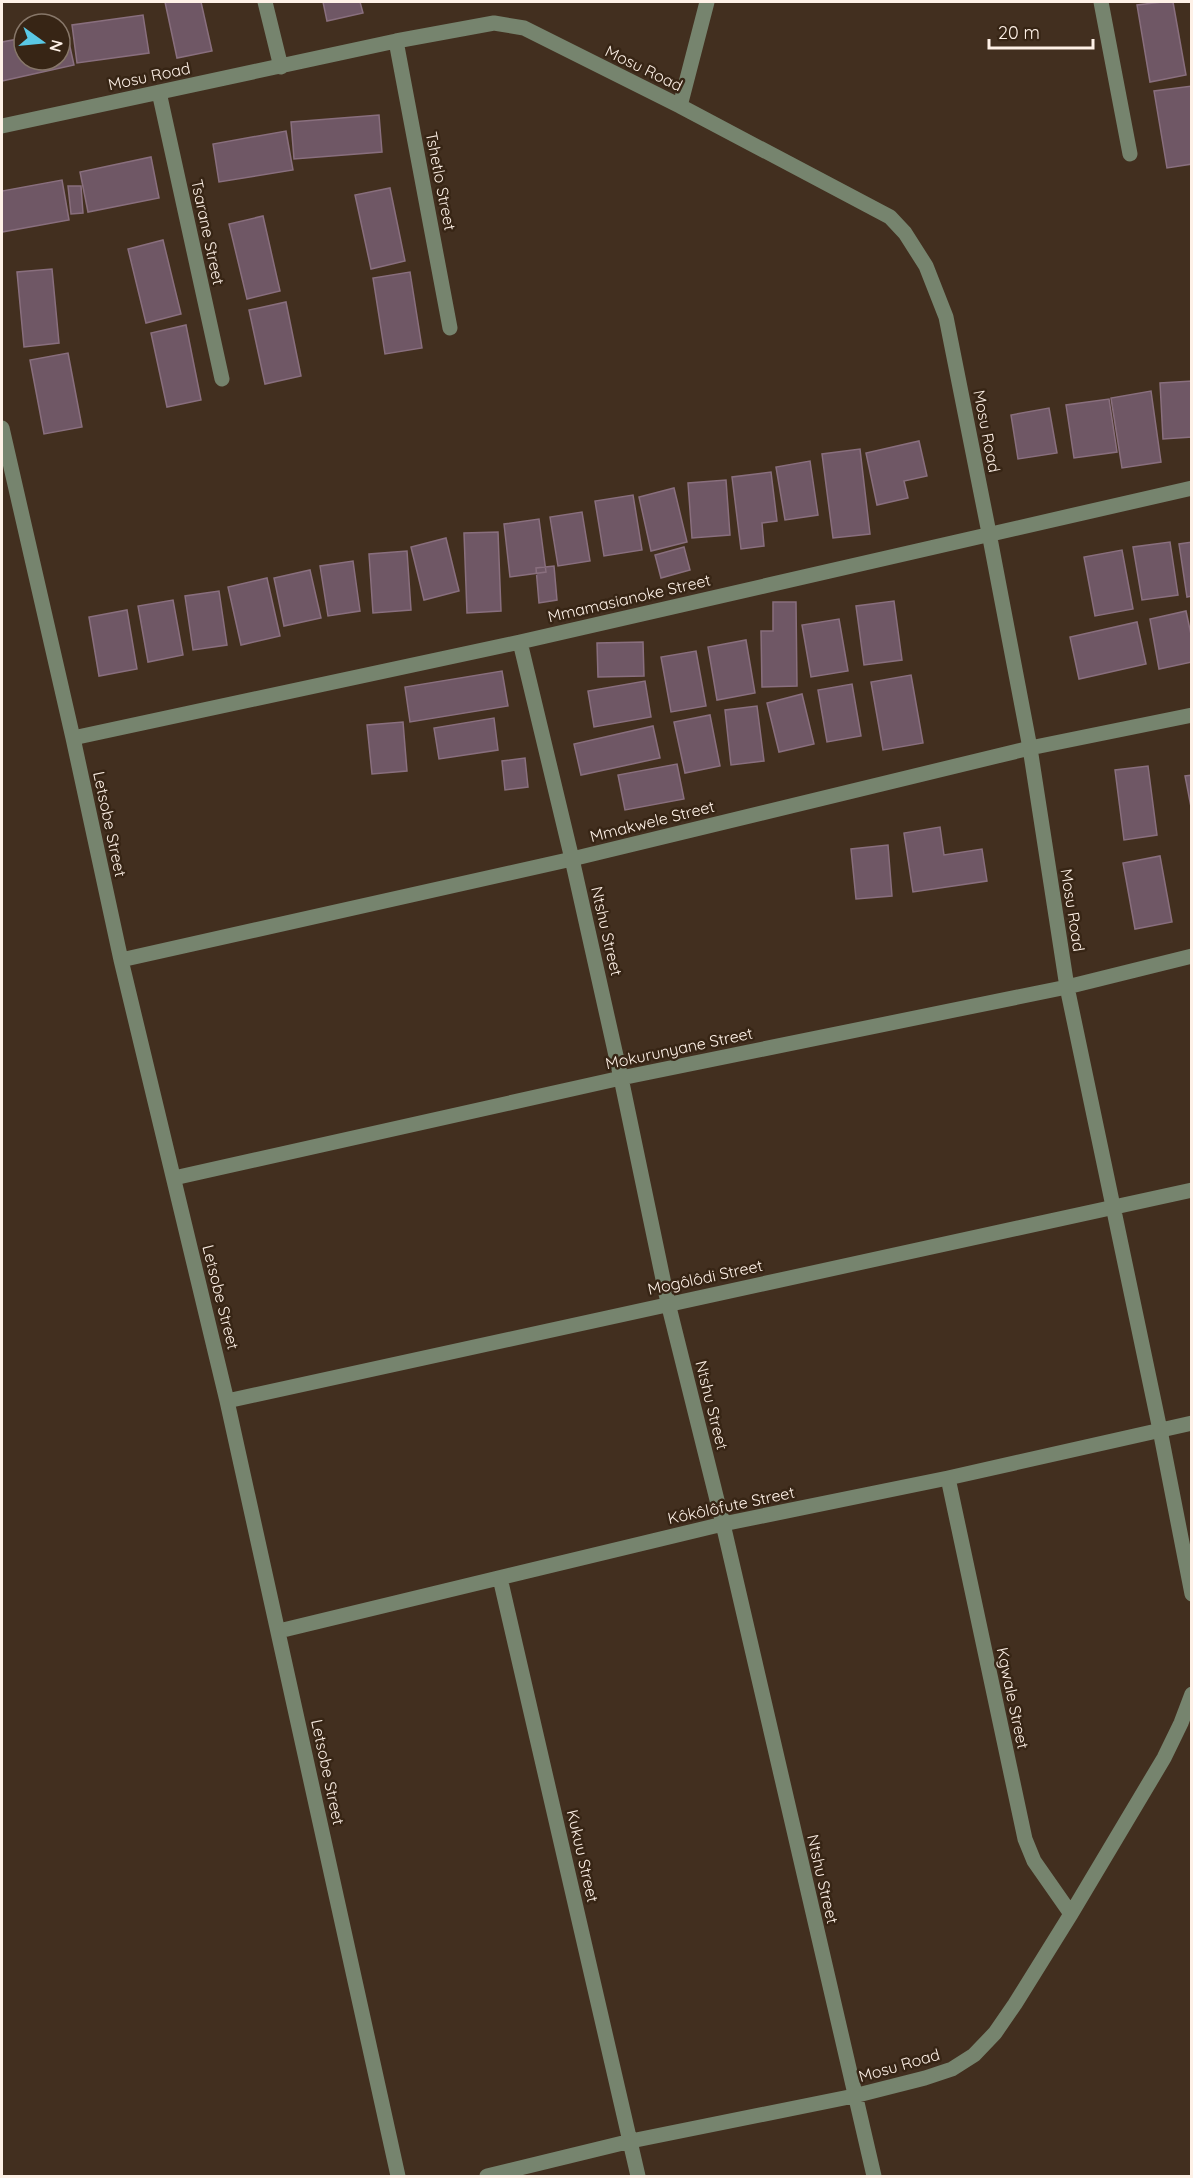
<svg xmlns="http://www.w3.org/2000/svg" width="1193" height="2178" font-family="Quicksand,sans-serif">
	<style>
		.building { fill: #6f5765; stroke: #896f7e; stroke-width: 1.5 }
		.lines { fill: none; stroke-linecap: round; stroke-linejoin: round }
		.minor { stroke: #76846e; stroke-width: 15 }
		.labels { text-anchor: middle; stroke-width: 5; stroke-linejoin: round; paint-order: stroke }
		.street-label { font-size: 16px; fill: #fef1e7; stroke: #372515 }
	</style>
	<rect width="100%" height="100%" fill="#422f1f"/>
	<path class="building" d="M165,2h36l11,49 -35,7z
		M323,2h37l3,11 -36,8z
		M1162,2h11l13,73 -36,7 -13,-77z
		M143,15l6,38 -72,10 -5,-38z
		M66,29l8,36 -72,16v-39l22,-4v22h36v-30z
		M1192,86v78l-25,4 -13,-77z
		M379,115l3,37 -88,7 -3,-37z
		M286,131l7,39 -74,12 -6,-38z
		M151,157l8,41 -71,14 -8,-40z
		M62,180l7,40 -67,12v-41z
		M68,186h13l2,27 -12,1z
		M390,188l15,73 -34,8 -16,-74z
		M263,216l17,75 -33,8 -18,-75z
		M163,240l18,74 -35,9 -18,-74z
		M52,269l7,74 -35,4 -7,-75z
		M410,272l12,76 -37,6 -12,-76z
		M286,302l15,74 -36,8 -16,-74z
		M186,325l15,75 -34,7 -16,-74z
		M68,353l14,74 -38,7 -14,-74z
		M1192,381v56l-29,2 -3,-56z
		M1151,391l10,71 -39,6 -11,-70z
		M1109,399l8,53 -43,6 -8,-53z
		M1049,408l8,45 -39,6 -7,-44z
		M919,441l8,35 -23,5 4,17 -31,7 -11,-52z
		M860,449l10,85 -37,4 -11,-84z
		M810,461l8,54 -33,5 -9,-53z
		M771,472l6,49 -15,2 2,23 -23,3 -9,-72z
		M726,480l4,55 -38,3 -4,-55z
		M674,488l13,54 -36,9 -12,-54z
		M633,495l9,55 -38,6 -9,-55z
		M582,512l8,49 -32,5 -8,-49z
		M539,519l7,53 -36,5 -6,-53z
		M498,532l3,79 -34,2 -3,-80z
		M446,538l13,53 -35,9 -13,-53z
		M1170,542l8,53 -36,5 -9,-53z
		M1192,542v54l-5,1 -8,-53z
		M684,547l6,23 -29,8 -6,-23z
		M1122,550l11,59 -38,7 -11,-59z
		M407,551l4,59 -38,3 -4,-59z
		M353,561l7,50 -32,5 -8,-50z
		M554,566l3,34 -18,3 -3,-35z
		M310,570l11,48 -37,8 -10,-48z
		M267,578l13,58 -39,9 -13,-58z
		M219,591l8,54 -34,5 -8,-54z
		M173,600l10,55 -35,7 -10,-56z
		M894,601l8,59 -38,5 -8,-59z
		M773,602h23l1,84 -35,1 -1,-56h12z
		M127,610l10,59 -38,7 -10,-59z
		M1186,611l6,28v23l-33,7 -9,-50z
		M839,619l9,52 -37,6 -9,-52z
		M1137,622l9,42 -67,15 -9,-42z
		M746,640l9,53 -38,7 -9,-53z
		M643,642l1,34 -46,1 -1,-34z
		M696,651l10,55 -35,6 -10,-55z
		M502,671l6,35 -98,16 -5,-35z
		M911,675l12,68 -40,7 -12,-68z
		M645,681l6,36 -57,10 -6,-36z
		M852,684l9,52 -34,6 -9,-52z
		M802,694l12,50 -35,8 -12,-49z
		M757,706l7,55 -33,4 -6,-55z
		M710,715l10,51 -35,7 -11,-51z
		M494,718l4,32 -59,9 -5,-31z
		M403,722l4,49 -35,3 -5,-49z
		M653,726l7,32 -79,17 -7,-31z
		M525,758l3,29 -23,3 -3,-29z
		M677,764l7,35 -59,11 -7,-35z
		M1148,766l9,69 -33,5 -9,-70z
		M1192,775v37l-7,-36z
		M940,827l4,28 38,-6 5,32 -74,11 -9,-59z
		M888,845l4,51 -36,3 -5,-50z
		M1160,856l12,66 -37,7 -12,-66z"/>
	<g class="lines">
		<path class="minor" d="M265,2l16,65
			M1101,2l29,152
			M396,41l54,287
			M159,92l63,287
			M680,106l27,-104
			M2,126l394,-85 98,-18 30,5 156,78 210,111 15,16 21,33 20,51 43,216 41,215 37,239 93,443 32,164
			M2,428l71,310 48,222 106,441 171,775
			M520,642l52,217 49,219 47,225 55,221 151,652
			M73,738l447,-96 672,-154
			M121,960l451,-101 458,-111 162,-33
			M174,1178l447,-100 446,-91 125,-31
			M227,1401l965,-211
			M948,1478l77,361 9,22 37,53
			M500,1578l138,598
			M279,1631l444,-107 225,-46 244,-55
			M487,2176l144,-35 223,-45 71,-18 27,-9 22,-14 21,-22 20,-29 56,-90 93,-156 17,-35 11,-29"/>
	</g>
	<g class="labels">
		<g class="street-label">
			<text transform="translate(644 68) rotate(26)" y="6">Mosu Road</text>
			<text transform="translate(149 76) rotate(-12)" y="6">Mosu Road</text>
			<text transform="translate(441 181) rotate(79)" y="6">Tshetlo Street</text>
			<text transform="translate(208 232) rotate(78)" y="6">Tsarane Street</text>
			<text transform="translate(987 431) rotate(79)" y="6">Mosu Road</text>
			<text transform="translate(629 598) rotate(-13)" y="6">Mmamasianoke Street</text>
			<text transform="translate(652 821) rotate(-14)" y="6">Mmakwele Street</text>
			<text transform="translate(110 824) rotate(78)" y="6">Letsobe Street</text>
			<text transform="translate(1073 910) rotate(81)" y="6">Mosu Road</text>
			<text transform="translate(607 931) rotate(77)" y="6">Ntshu Street</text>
			<text transform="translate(679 1048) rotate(-12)" y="6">Mokurunyane Street</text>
			<text transform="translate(705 1277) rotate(-12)" y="6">Mogôlôdi Street</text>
			<text transform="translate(221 1297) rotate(76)" y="6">Letsobe Street</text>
			<text transform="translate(712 1405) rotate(76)" y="6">Ntshu Street</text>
			<text transform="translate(731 1505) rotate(-12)" y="6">Kôkôlôfute Street</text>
			<text transform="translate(1013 1698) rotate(78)" y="6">Kgwale Street</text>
			<text transform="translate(328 1772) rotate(78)" y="6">Letsobe Street</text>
			<text transform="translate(583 1856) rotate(77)" y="6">Kukuu Street</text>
			<text transform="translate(823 1879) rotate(77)" y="6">Ntshu Street</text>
			<text transform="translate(899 2065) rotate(-16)" y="6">Mosu Road</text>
		</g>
	</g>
	<rect width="1193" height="2178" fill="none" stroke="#fef1e7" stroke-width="6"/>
	<g transform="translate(42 42) rotate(105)"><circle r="28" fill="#372515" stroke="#877769" stroke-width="1.5"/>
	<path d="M0-4.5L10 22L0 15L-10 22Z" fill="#5ac8e5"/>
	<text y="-9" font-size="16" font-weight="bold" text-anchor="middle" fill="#fef1e7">N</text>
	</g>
	<path d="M989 39v9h104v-9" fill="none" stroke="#fef1e7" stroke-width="3"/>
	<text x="998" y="39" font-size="18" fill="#fef1e7" stroke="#372515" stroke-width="4.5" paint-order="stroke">20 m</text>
</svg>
